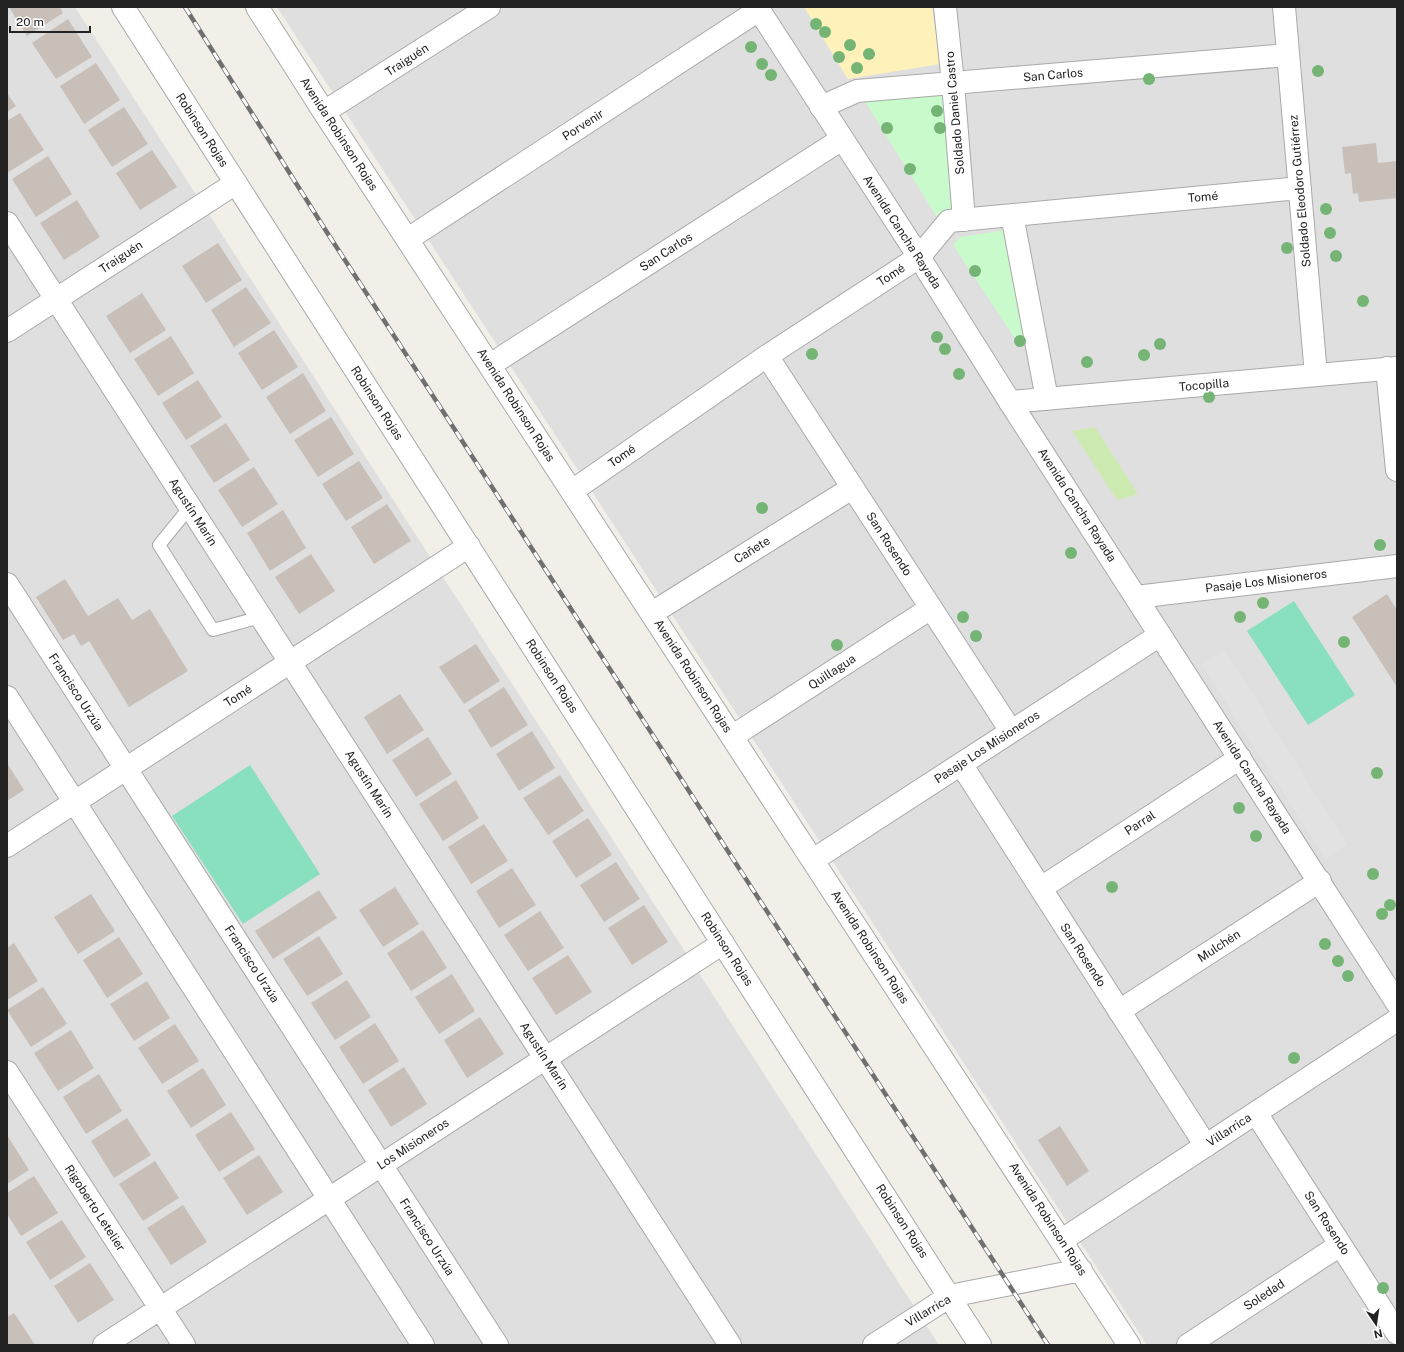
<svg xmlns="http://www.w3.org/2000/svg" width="1404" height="1352" font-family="'Public Sans',sans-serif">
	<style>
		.residential { fill: #e0dfdf }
		.grass { fill: #cdebb0 }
		.sand { fill: #fff1ba }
		.park { fill: #c8facc }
		.pitch { fill: #88e0be }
		.parking { fill: #e2e2e2 }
		.building { fill: #c7bfb8 }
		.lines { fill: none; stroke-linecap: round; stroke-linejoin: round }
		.service-casing { stroke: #a9a9a9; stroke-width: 14 }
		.minor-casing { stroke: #a9a9a9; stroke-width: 24 }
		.tertiary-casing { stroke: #a9a9a9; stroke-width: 24 }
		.service { stroke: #fff; stroke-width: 12 }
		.minor { stroke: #fff; stroke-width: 22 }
		.tertiary { stroke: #fff; stroke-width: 22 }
		.rail-casing { stroke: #707070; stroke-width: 4.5 }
		.rail { stroke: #fff; stroke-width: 3; stroke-dasharray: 9; stroke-linecap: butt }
		.tree { fill: #74b475 }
		.labels { text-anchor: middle; stroke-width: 3.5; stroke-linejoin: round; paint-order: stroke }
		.street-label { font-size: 12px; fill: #222; stroke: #fff }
	</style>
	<rect width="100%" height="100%" fill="#f2efe9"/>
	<path class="residential" d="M7,7h68l864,1338h-932z
		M277,7h1120v1338h-250z"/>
	<path class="grass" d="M1095,427l43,67 -21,6 -45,-69z"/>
	<path class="sand" d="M804,7h128l8,57 -92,15z"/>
	<path class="park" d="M942,84l17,129 -21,6 -77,-124z
		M1007,230l19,108 -3,7 -7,-5 -63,-95 7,-8z"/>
	<path class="pitch" d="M1294,601l61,94 -47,30 -61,-94z
		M250,765l70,109 -77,50 -71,-108z"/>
	<path class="parking" d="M1225,650l122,195 -22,13 -123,-193z"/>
	<path class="building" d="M9,7h51l3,6 -36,23z
		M68,19l24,38 -36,22 -24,-36z
		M96,63l24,37 -36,24 -24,-38z
		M7,93l9,13 -9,6z
		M124,107l24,37 -36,23 -24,-37z
		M20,113l24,37 -37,23v-52z
		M1376,143l2,20 19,-2v37l-38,4 -1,-9 -5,1 -2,-21 -6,1 -3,-27z
		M152,150l25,37 -37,23 -24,-37z
		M48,156l24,38 -36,23 -24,-38z
		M77,200l23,37 -36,23 -24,-37z
		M218,243l24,37 -36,23 -24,-37z
		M246,287l25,36 -37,24 -23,-37z
		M142,293l24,37 -36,23 -24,-37z
		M274,330l24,37 -36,23 -24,-37z
		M171,336l23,37 -36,23 -24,-37z
		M303,373l23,38 -36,23 -24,-37z
		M198,380l24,37 -36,23 -24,-37z
		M331,417l23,37 -36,23 -24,-37z
		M226,423l24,37 -36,23 -24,-37z
		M359,461l24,37 -37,23 -24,-37z
		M254,467l24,37 -36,23 -24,-37z
		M387,504l24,37 -37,23 -23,-37z
		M283,510l23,38 -36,23 -23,-38z
		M311,554l24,37 -36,23 -24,-37z
		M65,579l23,37 30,-18 14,22 18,-11 38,62 -59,36 -40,-66 -8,5 -7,-12 -11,6 -27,-43z
		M1387,594l10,16v77l-45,-70z
		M476,644l24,37 -36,23 -25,-37z
		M504,687l24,38 -37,23 -23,-38z
		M400,694l24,36 -37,24 -23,-37z
		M532,731l23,37 -36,23 -23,-37z
		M428,737l24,37 -36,23 -24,-37z
		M7,763l17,27 -17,11z
		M560,775l24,36 -36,24 -25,-37z
		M456,780l23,38 -36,23 -24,-37z
		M588,818l24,37 -36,23 -24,-37z
		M484,824l24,37 -37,23 -23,-37z
		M616,862l24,37 -36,23 -24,-37z
		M512,868l24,37 -37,23 -23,-37z
		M395,887l24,37 -36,23 -24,-37z
		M319,890l18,28 -64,41 -18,-28z
		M91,894l24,37 -37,23 -24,-37z
		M644,905l24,37 -36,23 -24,-37z
		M540,911l24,37 -36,23 -24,-36z
		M423,930l24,38 -36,23 -24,-38z
		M319,936l24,38 -36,22 -24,-37z
		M119,937l24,37 -36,24 -24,-38z
		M14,943l24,38 -31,19v-52z
		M568,955l24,37 -36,23 -24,-37z
		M452,974l23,37 -36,23 -24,-37z
		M347,980l24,37 -36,23 -24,-37z
		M147,981l23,37 -36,23 -24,-37z
		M43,987l24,37 -36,23 -24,-37z
		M480,1017l24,37 -37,24 -23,-38z
		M375,1023l24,38 -36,23 -24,-37z
		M175,1024l24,37 -37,23 -24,-36z
		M71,1030l23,38 -36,23 -24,-38z
		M404,1067l23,37 -36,23 -23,-37z
		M203,1068l23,37 -35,23 -24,-37z
		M99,1074l23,37 -36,23 -23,-37z
		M231,1112l24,37 -36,23 -24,-37z
		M127,1118l24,37 -37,23 -23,-37z
		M1060,1126l29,45 -22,15 -29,-46z
		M7,1135l22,35 -22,14z
		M259,1155l24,37 -36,23 -24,-37z
		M155,1161l24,37 -36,23 -24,-37z
		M34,1176l24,37 -37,23 -14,-22v-21z
		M183,1205l24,37 -36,23 -24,-37z
		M62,1220l24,37 -36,23 -24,-38z
		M90,1263l24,37 -36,23 -24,-37z
		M14,1313l12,18 9,14h-28v-28z"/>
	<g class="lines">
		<defs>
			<path id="service" d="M190,507l-31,38 54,85 48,-13"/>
			<path id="minor" d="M123,7l857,1338
				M257,7l67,105 805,1233
				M945,7l8,76 11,137
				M1284,7l32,368
				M821,107l36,-16 431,-36
				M324,112l165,-105
				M1012,215l35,184
				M7,223l723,1122
				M408,239l351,-229
				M7,331l229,-148
				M767,356l244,375
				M490,365l352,-226
				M1387,368l10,102
				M1010,402l387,-34
				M572,491l195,-135 152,-99 30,-36 351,-33
				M7,584l490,761
				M1136,597l261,-31
				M652,613l200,-125
				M7,697l416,648
				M733,736l198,-128
				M961,764l245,382
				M7,846l462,-300
				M813,860l347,-225
				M1041,888l199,-130
				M1119,1011l201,-130
				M7,1072l177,273
				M1256,1113l141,220
				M1062,1240l335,-220
				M104,1345l619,-402
				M874,1345l76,-49 131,-26
				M1188,1345l152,-100"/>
			<path id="tertiary" d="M757,7l162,250 91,145 387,601"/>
		</defs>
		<use href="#service" class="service-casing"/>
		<use href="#minor" class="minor-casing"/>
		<use href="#tertiary" class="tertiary-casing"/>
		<use href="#service" class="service"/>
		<use href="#minor" class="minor"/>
		<use href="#tertiary" class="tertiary"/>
		<defs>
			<path id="rail" d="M185,7l143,227 720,1111"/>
		</defs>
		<use href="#rail" class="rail-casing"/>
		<use href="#rail" class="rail"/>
	</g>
	<g class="tree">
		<circle cx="816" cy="24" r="6"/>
		<circle cx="825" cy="32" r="6"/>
		<circle cx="850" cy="45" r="6"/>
		<circle cx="751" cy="47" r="6"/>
		<circle cx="869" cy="54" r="6"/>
		<circle cx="839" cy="57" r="6"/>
		<circle cx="762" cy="64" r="6"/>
		<circle cx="857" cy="68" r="6"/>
		<circle cx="1318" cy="71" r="6"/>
		<circle cx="771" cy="75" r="6"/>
		<circle cx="1149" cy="79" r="6"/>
		<circle cx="937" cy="111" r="6"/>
		<circle cx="887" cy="128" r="6"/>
		<circle cx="940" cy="128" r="6"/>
		<circle cx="910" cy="169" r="6"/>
		<circle cx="1326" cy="209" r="6"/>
		<circle cx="1330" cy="233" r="6"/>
		<circle cx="1287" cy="248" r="6"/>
		<circle cx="1336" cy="256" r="6"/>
		<circle cx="975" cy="271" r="6"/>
		<circle cx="1363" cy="301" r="6"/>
		<circle cx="937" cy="337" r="6"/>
		<circle cx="1020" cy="341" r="6"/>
		<circle cx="1160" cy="344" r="6"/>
		<circle cx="945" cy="349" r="6"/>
		<circle cx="812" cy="354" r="6"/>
		<circle cx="1144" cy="355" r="6"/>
		<circle cx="1087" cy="362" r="6"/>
		<circle cx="959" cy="374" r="6"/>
		<circle cx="1209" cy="397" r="6"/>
		<circle cx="762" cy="508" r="6"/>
		<circle cx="1380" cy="545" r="6"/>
		<circle cx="1071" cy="553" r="6"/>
		<circle cx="1263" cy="603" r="6"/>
		<circle cx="963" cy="617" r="6"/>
		<circle cx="1240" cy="617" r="6"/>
		<circle cx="976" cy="636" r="6"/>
		<circle cx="1344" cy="642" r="6"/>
		<circle cx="837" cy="645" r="6"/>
		<circle cx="1377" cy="773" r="6"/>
		<circle cx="1239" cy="808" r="6"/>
		<circle cx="1256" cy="836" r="6"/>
		<circle cx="1373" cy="874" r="6"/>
		<circle cx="1112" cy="887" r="6"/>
		<circle cx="1390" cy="905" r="6"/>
		<circle cx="1382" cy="914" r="6"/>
		<circle cx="1325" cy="944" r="6"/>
		<circle cx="1338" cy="961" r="6"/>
		<circle cx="1348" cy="976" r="6"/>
		<circle cx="1294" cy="1058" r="6"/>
		<circle cx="1383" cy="1288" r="6"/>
	</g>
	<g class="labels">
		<g class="street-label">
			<text transform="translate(407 60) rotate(-33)" y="4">Traiguén</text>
			<text transform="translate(1053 75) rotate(-5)" y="4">San Carlos</text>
			<text transform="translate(955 113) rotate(-95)" y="4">Soldado Daniel Castro</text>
			<text transform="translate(583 125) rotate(-33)" y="4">Porvenir</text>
			<text transform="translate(202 130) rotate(57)" y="4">Robinson Rojas</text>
			<text transform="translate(339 134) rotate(57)" y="4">Avenida Robinson Rojas</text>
			<text transform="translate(1300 191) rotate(-95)" y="4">Soldado Eleodoro Gutiérrez</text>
			<text transform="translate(1203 197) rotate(-5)" y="4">Tomé</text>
			<text transform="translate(902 232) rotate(57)" y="4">Avenida Cancha Rayada</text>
			<text transform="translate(666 252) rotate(-33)" y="4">San Carlos</text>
			<text transform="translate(121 257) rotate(-33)" y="4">Traiguén</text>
			<text transform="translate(891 275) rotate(-33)" y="4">Tomé</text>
			<text transform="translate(1204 385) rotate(-5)" y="4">Tocopilla</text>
			<text transform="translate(377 403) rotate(57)" y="4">Robinson Rojas</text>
			<text transform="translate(516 405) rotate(57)" y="4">Avenida Robinson Rojas</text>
			<text transform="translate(622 456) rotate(-35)" y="4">Tomé</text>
			<text transform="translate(1077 505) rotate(57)" y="4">Avenida Cancha Rayada</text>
			<text transform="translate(193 512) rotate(57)" y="4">Agustín Marín</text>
			<text transform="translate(889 544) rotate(57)" y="4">San Rosendo</text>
			<text transform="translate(752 550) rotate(-32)" y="4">Cañete</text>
			<text transform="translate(1266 581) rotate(-7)" y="4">Pasaje Los Misioneros</text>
			<text transform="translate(832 672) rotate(-33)" y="4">Quillagua</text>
			<text transform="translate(552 676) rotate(57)" y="4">Robinson Rojas</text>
			<text transform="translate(693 676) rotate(57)" y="4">Avenida Robinson Rojas</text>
			<text transform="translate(76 692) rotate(57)" y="4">Francisco Urzúa</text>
			<text transform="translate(238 696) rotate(-33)" y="4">Tomé</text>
			<text transform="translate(987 747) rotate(-33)" y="4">Pasaje Los Misioneros</text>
			<text transform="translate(1252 777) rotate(57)" y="4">Avenida Cancha Rayada</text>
			<text transform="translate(369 784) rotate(57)" y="4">Agustín Marín</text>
			<text transform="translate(1140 823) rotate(-33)" y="4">Parral</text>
			<text transform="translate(1219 946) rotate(-33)" y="4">Mulchén</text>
			<text transform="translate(870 947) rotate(57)" y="4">Avenida Robinson Rojas</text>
			<text transform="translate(727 949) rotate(57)" y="4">Robinson Rojas</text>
			<text transform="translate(1083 955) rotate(57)" y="4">San Rosendo</text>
			<text transform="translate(252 964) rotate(57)" y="4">Francisco Urzúa</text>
			<text transform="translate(544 1056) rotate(57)" y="4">Agustín Marín</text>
			<text transform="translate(1229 1130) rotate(-33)" y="4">Villarrica</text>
			<text transform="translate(413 1144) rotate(-33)" y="4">Los Misioneros</text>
			<text transform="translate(95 1208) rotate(57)" y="4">Rigoberto Letelier</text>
			<text transform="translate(1048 1219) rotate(57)" y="4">Avenida Robinson Rojas</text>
			<text transform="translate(902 1221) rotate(57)" y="4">Robinson Rojas</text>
			<text transform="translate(1327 1223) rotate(57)" y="4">San Rosendo</text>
			<text transform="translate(427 1237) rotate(57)" y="4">Francisco Urzúa</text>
			<text transform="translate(1264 1295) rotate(-33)" y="4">Soledad</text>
			<text transform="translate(928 1311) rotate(-31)" y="4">Villarrica</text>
		</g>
	</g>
	<rect width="1404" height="1352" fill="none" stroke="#222222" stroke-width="16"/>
	<g transform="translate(1376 1324) rotate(167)" stroke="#ffffff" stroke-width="3" paint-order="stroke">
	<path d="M0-3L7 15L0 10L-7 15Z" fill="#222222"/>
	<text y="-6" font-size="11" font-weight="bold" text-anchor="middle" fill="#222222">N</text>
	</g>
	<path d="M10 26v6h80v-6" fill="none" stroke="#222222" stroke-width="2"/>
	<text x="16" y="26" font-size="12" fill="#222222" stroke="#ffffff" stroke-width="3" paint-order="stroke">20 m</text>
</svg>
